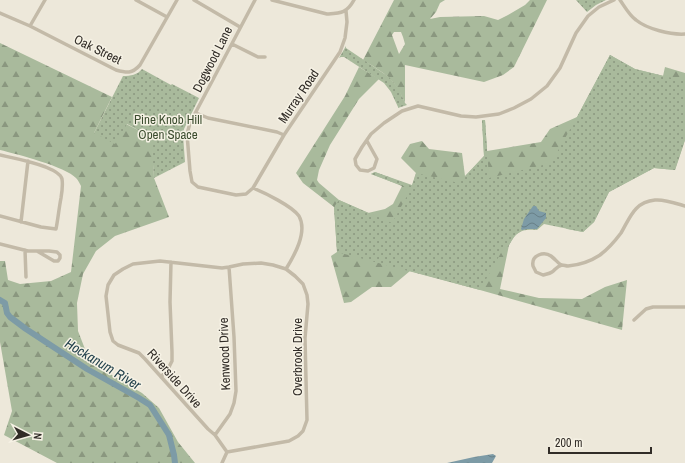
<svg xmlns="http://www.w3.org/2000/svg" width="685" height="463" font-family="'Archivo Narrow',sans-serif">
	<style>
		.forest { fill: url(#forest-firs); fill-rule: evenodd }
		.park { fill: url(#park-dots) }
		.water { fill: url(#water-waves) }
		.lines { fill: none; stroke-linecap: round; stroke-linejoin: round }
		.river { stroke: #7d9ba6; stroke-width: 6 }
		.minor { stroke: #c3baa8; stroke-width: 3.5 }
		.labels { text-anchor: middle; stroke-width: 3; stroke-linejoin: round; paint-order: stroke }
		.street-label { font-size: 13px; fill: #312c27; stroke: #f6f2e5 }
		.park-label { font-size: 13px; fill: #3b4c2e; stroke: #f6f2e5 }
		.water-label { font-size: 14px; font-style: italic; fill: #22414c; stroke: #f6f2e5 }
	</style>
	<defs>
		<pattern id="forest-firs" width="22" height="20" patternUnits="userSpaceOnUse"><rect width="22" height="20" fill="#a9ba9c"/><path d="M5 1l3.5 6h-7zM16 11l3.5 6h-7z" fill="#8a977f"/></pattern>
		<pattern id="park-dots" width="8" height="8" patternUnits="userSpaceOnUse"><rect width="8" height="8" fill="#a9ba9c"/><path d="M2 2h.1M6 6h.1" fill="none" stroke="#8a977f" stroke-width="1.8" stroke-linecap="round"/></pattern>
		<pattern id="water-waves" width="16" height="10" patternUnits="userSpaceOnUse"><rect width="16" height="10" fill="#7d9ba6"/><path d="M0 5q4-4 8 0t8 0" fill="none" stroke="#677f87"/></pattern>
	</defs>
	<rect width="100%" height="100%" fill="#ede8da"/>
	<path class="forest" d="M394,0h51l-5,3 -4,9 -6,7 10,-2 44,-1 14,4 10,-5 17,-10 5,-5h17l-33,67 -11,8 -19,7 -79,-17v38c-3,-6 -5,-12 -9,-17 -8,-12 -22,-19 -33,-26zM394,32h7l2,5 2,7 -6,10 -7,-19z
		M0,43l112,54 -18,36 32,-9 26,13 2,41 15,39 -54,19 -19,15 -13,23 -6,29 1,28 12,31 52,31 17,15 19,34 17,21h-138l-53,-28 8,-24 -12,-69v-81h5l3,19 12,4 31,-3 20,-9 10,-86c-1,-2 -3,-6 -5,-8 -10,-11 -59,-24 -76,-28z
		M610,55l25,14 28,7 2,-9 20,6v67l-10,30 -21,-2 -45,24 -15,30 -11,10 -16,-3 -19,-13 -33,19 -6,10 -9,44 39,9 43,1 23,-12 22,-7 -5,50 -142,-40 -70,-19 -19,16h-19l-21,15 -7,1 -13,-47 6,-4 -3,-45 -31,-24 -7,-10 49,-77 14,-29 20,12 -20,20 -29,46 -11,25 -2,10 2,3 20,17 29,13 17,-4 8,-5 9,-18 -31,-12 4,-2 37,13 4,-12 -15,-15 9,-14 12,-3 7,8 33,4 3,23 19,-20 -2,-36h3l2,31 54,-9 9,-13 27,-12z"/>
	<path class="park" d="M576,0h30l-10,5 -9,7z
		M346,46v2l3,2 40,27 10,12 6,14 2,2 -9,3v-1l-7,-15 -7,-9 -40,-26h-3l-2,1z
		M610,55l25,14 50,12v59l-10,30 -21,-2 -45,24 -15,30 -11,10 -39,-8 -7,6c-16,-1 -19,0 -28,15l-3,-1 -26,46 -143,-38 -3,-45 5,-7 53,23 19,-34 -40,-15 4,-2 37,14 4,-13 43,10 25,-27 -2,-36h3l4,58 62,-15 26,-46z
		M142,69l29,16 1,-1 27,14 -15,31 -1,6 2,27 -31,16 -3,-41 -24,-13 -12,20 -21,-11 29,-57c8,0 14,-1 19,-7z"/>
	<path class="water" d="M533,206h3l3,5 7,2v5l-9,11h-10l-5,1 -1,-1 3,-10z
		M493,454l3,2 -4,7h-45l27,-6z"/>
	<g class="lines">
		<path class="river" d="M0,300l5,3 2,10 3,4 16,12 61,40 52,29 11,7 19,30 5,20 1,8"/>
		<path class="minor" d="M136,0l31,17
			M194,0l46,27
			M255,0l-65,123 -3,11 3,37 2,11 6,5 38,8 10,-1 7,-6 31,-53 56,-83 5,-14 2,-16 -1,-11
			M272,0l55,14c14,-1 20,-1 27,-14
			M620,0c5,7 9,15 16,20 11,9 35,15 49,14
			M0,13l30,13 86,44c11,3 16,4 24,-5l37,-65
			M30,26l15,-26
			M232,44l26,13h7
			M196,113l12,5 69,14 7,3
			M367,141l10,18 -3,9 -6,3 -8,-1 -4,-5 -1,-6 7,-12 9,-13 13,-11 18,-12 16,-5 43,10 15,1 23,-3 15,-6 17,-9 16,-13 13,-18 16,-35 12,-17 11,-9 15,-7
			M0,155c13,3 59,11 62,24 1,6 0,13 -1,19 -2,10 -3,21 -5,31l-15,-2 -41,-11
			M253,188c12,5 39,18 46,28 9,16 -5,40 -13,53
			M21,222l7,-61
			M0,244l28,7h21l8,1 3,3v3l-2,3h-4l-17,-10
			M25,250l1,27
			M160,261l62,7 7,-1 14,-3 18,-1 12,2 13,4 9,7 8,8 4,11 1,9 -3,34 2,82 -4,11 -5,5 -9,5 -62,11 -12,-17 -7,-6 -63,-70 -6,-6 -21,-8 -5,-4 -3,-9 -4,-36 2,-11 6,-10 9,-6 10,-5z
			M561,265c-3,-2 -6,-6 -10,-9 -7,-5 -20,-1 -18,10 1,2 2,4 3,6l7,3c3,-1 6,-1 9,-3 3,-2 5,-6 10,-7 2,0 4,1 6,1 11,-1 23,-5 32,-11 8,-6 15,-14 21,-22 9,-15 13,-31 34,-33 9,-1 20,3 30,6
			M634,320l12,-11 7,-2h32
			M161,377l7,-8 4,-8v-9l-2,-50 1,-40
			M215,435l15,-21 4,-11 2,-12 -2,-54 -5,-70
			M222,463l5,-11"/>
	</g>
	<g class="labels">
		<g class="street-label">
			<text transform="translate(98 49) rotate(26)" y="5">Oak Street</text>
			<text transform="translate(212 59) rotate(-63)" y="5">Dogwood Lane</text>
			<text transform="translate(298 96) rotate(-56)" y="5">Murray Road</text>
			<text transform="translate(224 354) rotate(-92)" y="5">Kenwood Drive</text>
			<text transform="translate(297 357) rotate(-90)" y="5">Overbrook Drive</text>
			<text transform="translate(175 378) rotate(48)" y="5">Riverside Drive</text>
		</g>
		<g class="park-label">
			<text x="168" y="124">Pine Knob Hill<tspan x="168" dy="15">Open Space</tspan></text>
		</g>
		<g class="water-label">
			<text transform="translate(103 364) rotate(31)" y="5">Hockanum River</text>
		</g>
	</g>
	<g transform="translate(28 435) rotate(96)" stroke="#f6f2e5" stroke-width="3" paint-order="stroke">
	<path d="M0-3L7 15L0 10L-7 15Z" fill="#312c27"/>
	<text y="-6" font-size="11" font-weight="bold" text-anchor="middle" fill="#312c27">N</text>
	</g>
	<path d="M549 447v6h102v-6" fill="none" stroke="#312c27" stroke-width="2"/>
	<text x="555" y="447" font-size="12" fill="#312c27" stroke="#f6f2e5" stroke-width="3" paint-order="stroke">200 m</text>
</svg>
